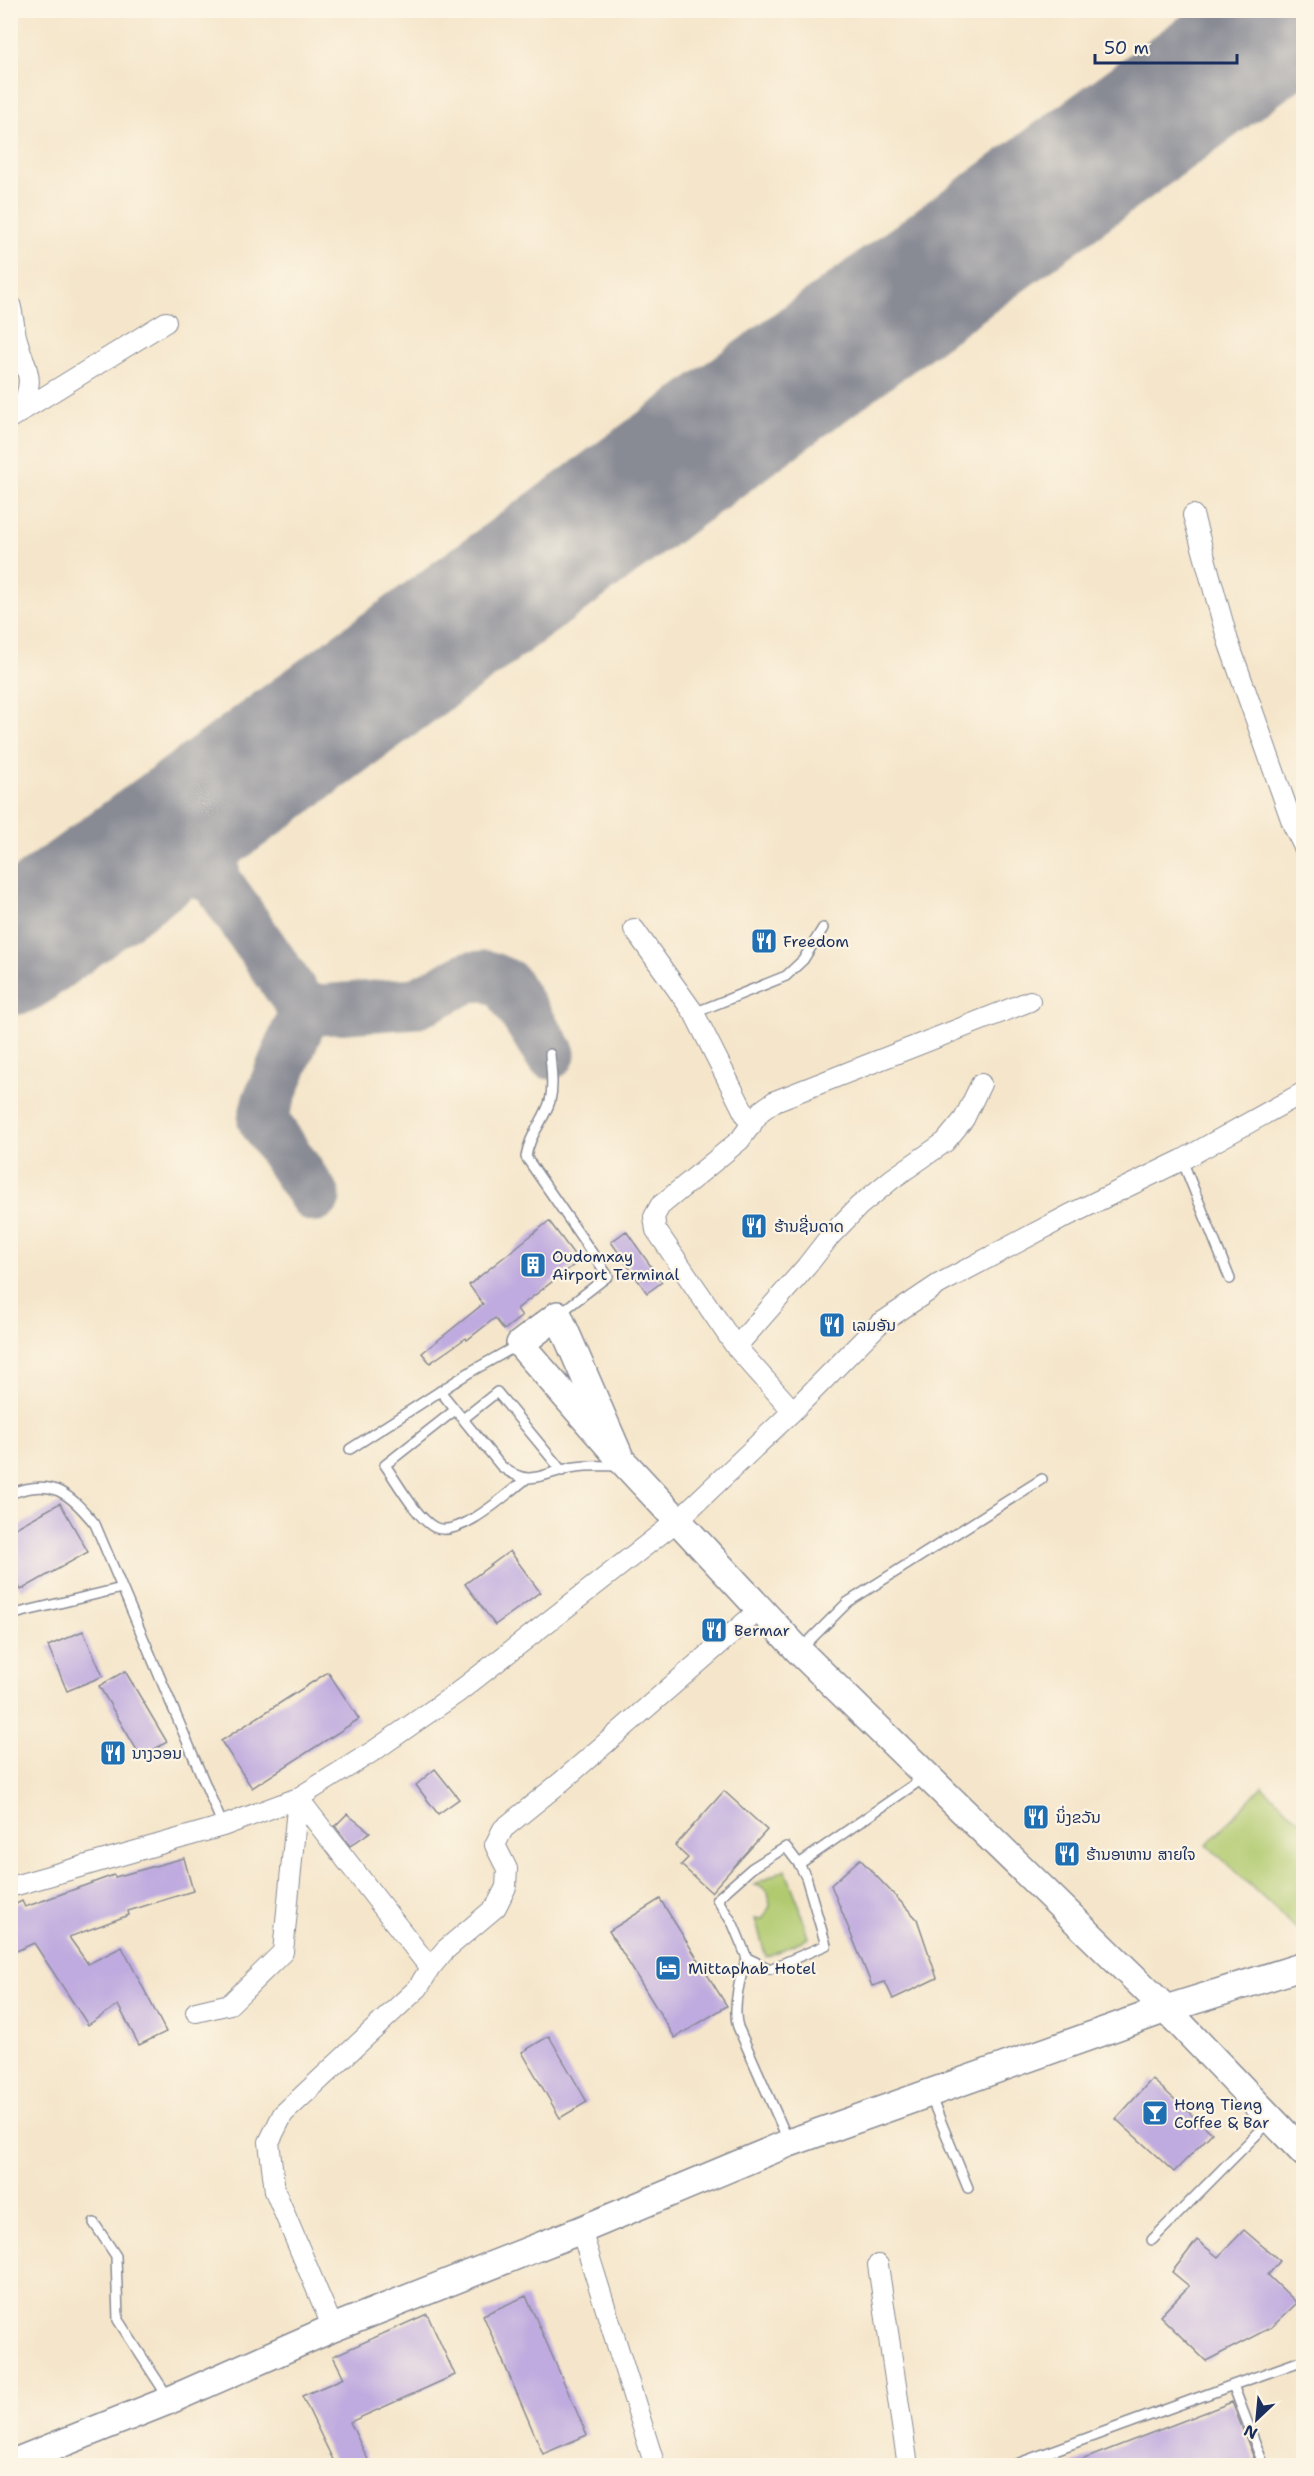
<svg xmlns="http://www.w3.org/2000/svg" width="1314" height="2476" font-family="'Shantell Sans','Noto Sans Lao',sans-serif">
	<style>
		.green { fill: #b1ca6f; stroke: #667c66; stroke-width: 1.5 }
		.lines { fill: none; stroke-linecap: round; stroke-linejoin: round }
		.taxiway { stroke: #888a94; stroke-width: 51 }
		.runway { stroke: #888a94; stroke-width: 129 }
		.building { fill: #bfabdf }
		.lane-casing { stroke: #888a94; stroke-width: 12 }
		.street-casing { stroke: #888a94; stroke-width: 22 }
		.secondary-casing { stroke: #888a94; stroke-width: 30 }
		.lane { stroke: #fff; stroke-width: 9 }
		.street { stroke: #fff; stroke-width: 20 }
		.secondary { stroke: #fff; stroke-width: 27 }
		.labels { text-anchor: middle; stroke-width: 4.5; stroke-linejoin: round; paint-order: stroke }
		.poi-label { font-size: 16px; fill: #1b2f5e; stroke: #fcf5e5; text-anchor: start }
	</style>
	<rect width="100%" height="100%" fill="#fcf5e5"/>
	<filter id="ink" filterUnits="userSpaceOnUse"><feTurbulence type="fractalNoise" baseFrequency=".0167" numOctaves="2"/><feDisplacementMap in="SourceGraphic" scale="12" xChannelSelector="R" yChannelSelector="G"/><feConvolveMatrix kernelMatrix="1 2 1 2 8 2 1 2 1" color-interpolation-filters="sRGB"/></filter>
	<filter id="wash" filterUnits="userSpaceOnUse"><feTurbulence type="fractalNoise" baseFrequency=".008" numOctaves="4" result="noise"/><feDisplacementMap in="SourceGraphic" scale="24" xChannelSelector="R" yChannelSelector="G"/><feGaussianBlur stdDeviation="1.35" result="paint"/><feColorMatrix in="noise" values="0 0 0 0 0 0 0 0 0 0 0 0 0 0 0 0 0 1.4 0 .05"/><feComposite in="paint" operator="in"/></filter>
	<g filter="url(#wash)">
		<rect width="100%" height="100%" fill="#f5e6cb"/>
		<path class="green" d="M1262,1786l41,38v111l-96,-90z
			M785,1869l14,36 9,33 -42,19 -11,-38 7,1 8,-14 -2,-14 -6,-5 -8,-2z"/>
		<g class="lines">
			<path class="taxiway" d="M227,793l-15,49 3,37 90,132
				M107,881c44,-17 62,-19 108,-2
				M305,1011l112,-8 51,-26 19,-1 19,8 44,70
				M305,1011l-38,92 -4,17 52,77"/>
			<path class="runway" d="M10,951l1289,-941"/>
		</g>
		<g id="blocks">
			<path class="building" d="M549,1221l30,40 -62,48 5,7 -18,14 -9,-12 -28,22 -1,-2 -36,25 -8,-10 61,-49 -14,-19z
				M626,1231l36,51 -15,11 -36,-51z
				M60,1503l28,49 -67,38 -11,-20v-39z
				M510,1551l30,41 -45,33 -30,-41z
				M83,1631l20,45 -36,15 -19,-45z
				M125,1671l42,71 -26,15 -42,-71z
				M328,1672l31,47 -107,69 -31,-47z
				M435,1769l24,30 -21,15 -22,-29z
				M724,1791l43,39 -56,62 -30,-27 7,-7 -13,-12z
				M347,1814l23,18 -20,14 -15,-20z
				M184,1858l9,33 -65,20 1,4 -60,22 19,27 34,-17 44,85 -27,13 -21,-40 -30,20 -54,-82 -24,11v-47l12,-6 3,6 89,-32 1,2z
				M860,1859l57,60 20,59 -44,21 -8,-17 -13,4 -41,-101z
				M660,1899l67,107 -52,32 -66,-107z
				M549,2036l38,66 -27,16 -38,-66z
				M1152,2079l60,54 -38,39 -58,-53z
				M1244,2230l36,31 -12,14 29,28 -25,24 -66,34 -46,-45 29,-30 -17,-14 25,-32 21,17z
				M526,2296l61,139 -44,19 -60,-139z
				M427,2314l28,61 -105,47 21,44h-35l-34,-70 42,-18 -11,-22z
				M1232,2402l25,64h-186v-2z"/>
		</g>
	</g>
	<g filter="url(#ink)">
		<use href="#blocks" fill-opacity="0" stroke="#888a94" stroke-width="1.5"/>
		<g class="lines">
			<defs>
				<path id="lane" d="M694,1013l92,-37 17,-16 20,-32
					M550,1054c1,16 4,31 0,47 -6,20 -21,34 -24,56l82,119 -49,38
					M1182,1160l48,119
					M440,1391l61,75c30,24 44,5 75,1 14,-2 28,-1 42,-1
					M455,1410l-70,55c12,17 32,53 49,62 24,13 74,-34 92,-48
					M463,1419l34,-27 65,79
					M350,1449l120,-77 48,-27
					M10,1494c42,-17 59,-1 85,30l128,302
					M10,1615l112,-27
					M800,1650l48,-48 194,-123
					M747,1958l23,11 56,-24 -20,-68 -7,-13
					M930,2095l38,93
					M788,2140l-50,-113c-6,-19 2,-51 9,-69l-14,-34 -16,-25 35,-31 34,-21 13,17 126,-87
					M94,2223l22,33 2,64 50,77
					M1152,2240l118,-119
					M1233,2385l71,-25
					M1011,2466l222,-81 31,81"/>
				<path id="street" d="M10,304c3,10 4,22 6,32 10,38 21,37 4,77
					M10,418l156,-96
					M1193,515l35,126 65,184 11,22
					M634,929l60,84 57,113
					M736,1347l70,-80 25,-32 28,-29 33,-27 53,-37 19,-23 17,-35
					M793,1411l-57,-64 -80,-117 -2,-13 6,-11 80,-66 21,-29 14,-10 255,-100
					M298,1798l132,170 15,-18 51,-43 10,-20 1,-18 -12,-24 8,-16 58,-47 198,-172
					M10,1887l213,-61 75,-28 77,-48 82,-57 220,-172 116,-110 85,-86 61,-41 130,-69 113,-55 122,-68
					M196,2012l34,-8 53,-52 15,-154
					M581,2230l74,236
					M878,2265l30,201
					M333,2328l-58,-137 -6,-49 14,-28 135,-126 12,-20"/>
				<path id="secondary" d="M621,1460l-63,-145 -38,29 101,116 6,6 172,185 367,358 138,144
					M10,2464l160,-64 163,-72 248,-98 208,-87 377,-134 138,-43"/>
			</defs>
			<use href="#lane" class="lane-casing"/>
			<use href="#street" class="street-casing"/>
			<use href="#secondary" class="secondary-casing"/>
			<use href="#lane" class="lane"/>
			<use href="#street" class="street"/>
			<use href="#secondary" class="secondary"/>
		</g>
	</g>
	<defs>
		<symbol id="restaurant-square" viewBox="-11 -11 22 22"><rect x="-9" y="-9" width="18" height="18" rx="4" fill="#1f6fb2" stroke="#fcf5e5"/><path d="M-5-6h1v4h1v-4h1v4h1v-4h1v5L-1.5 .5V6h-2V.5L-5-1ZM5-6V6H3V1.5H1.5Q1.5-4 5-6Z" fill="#fff"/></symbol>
		<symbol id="building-square" viewBox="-11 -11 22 22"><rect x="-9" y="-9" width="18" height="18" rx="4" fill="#1f6fb2" stroke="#fcf5e5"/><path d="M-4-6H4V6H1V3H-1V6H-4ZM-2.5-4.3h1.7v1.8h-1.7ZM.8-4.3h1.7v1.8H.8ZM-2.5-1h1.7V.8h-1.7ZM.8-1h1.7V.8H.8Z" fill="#fff"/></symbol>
		<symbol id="hotel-square" viewBox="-11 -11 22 22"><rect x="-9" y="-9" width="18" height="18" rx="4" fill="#1f6fb2" stroke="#fcf5e5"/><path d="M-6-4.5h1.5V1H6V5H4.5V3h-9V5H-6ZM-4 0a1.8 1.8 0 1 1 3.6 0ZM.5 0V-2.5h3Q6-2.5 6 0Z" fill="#fff"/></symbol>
		<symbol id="bar-square" viewBox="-11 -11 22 22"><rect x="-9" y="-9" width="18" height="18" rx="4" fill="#1f6fb2" stroke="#fcf5e5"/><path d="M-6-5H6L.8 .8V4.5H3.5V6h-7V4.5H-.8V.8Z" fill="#fff"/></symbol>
	</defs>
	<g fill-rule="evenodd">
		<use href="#restaurant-square" x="749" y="926" width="30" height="30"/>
		<use href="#restaurant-square" x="739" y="1211" width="30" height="30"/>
		<use href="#building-square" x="518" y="1250" width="30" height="30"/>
		<use href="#restaurant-square" x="817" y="1310" width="30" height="30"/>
		<use href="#restaurant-square" x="699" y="1615" width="30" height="30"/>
		<use href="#restaurant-square" x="98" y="1738" width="30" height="30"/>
		<use href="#restaurant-square" x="1021" y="1802" width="30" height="30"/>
		<use href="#restaurant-square" x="1052" y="1839" width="30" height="30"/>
		<use href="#hotel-square" x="653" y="1953" width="30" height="30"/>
		<use href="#bar-square" x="1140" y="2098" width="30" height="30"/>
	</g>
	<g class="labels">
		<g class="poi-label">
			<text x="783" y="947">Freedom</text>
			<text x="774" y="1232">ຮ້ານຊີ່ນດາດ</text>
			<text x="552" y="1262">Oudomxay<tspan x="552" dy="18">Airport Terminal</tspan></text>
			<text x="852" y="1331">ເລມອັນ</text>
			<text x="734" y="1636">Bermar</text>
			<text x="132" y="1759">ນາງວອນ</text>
			<text x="1056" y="1823">ນິ່ງຂວັນ</text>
			<text x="1086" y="1860">ຮ້ານອາຫານ ສາຍໃຈ</text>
			<text x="688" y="1974">Mittaphab Hotel</text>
			<text x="1174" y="2110">Hong Tieng<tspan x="1174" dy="18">Coffee &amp; Bar</tspan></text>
		</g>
	</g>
	<rect width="1314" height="2476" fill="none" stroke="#fcf5e5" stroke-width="36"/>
	<g transform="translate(1257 2419) rotate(206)" stroke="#fcf5e5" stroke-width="4.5" paint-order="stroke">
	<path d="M0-4.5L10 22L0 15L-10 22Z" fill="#1b2f5e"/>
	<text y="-9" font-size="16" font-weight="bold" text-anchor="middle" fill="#1b2f5e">N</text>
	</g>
	<path d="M1095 54v9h142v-9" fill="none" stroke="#1b2f5e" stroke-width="3"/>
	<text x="1104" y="54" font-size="18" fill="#1b2f5e" stroke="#fcf5e5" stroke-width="4.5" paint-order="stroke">50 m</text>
</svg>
